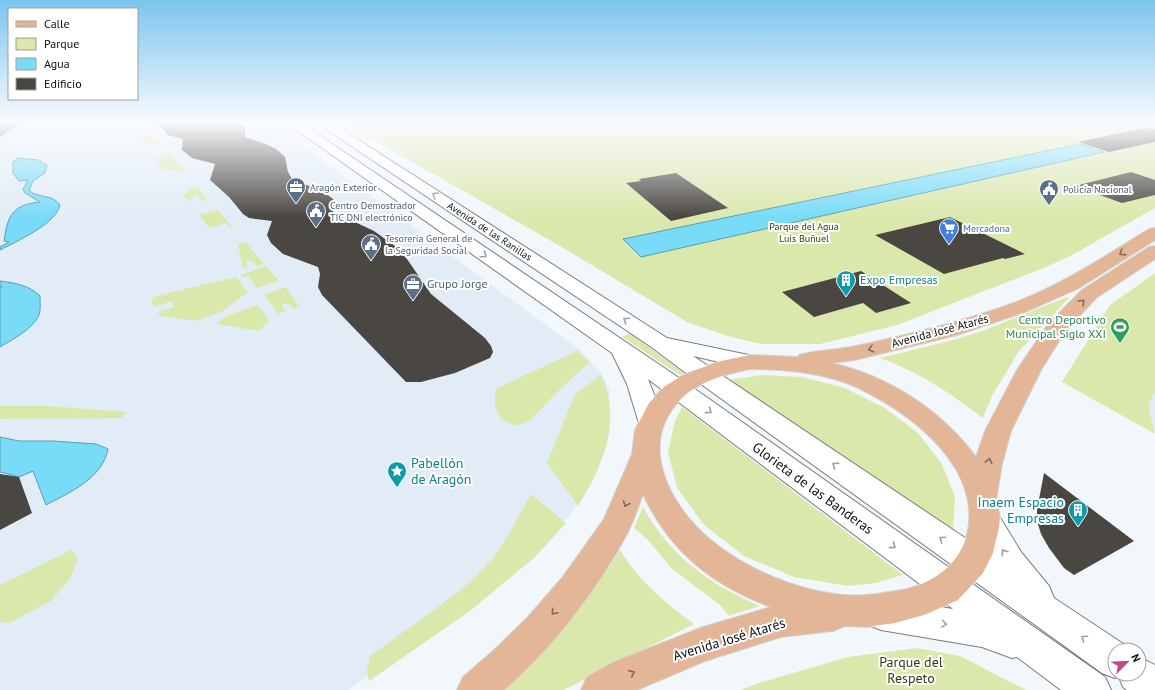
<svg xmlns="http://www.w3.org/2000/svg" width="1155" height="690" font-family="'PT Sans',sans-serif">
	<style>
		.built { fill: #e1ecf6 }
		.green { fill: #dbe8ac }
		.water { fill: #78dbf8; stroke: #589eb2 }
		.building { fill: #4a4642 }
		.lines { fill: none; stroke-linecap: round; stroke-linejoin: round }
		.secondary-casing { stroke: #787d81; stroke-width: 2 }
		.primary-casing { stroke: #d3d4d4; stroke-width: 2 }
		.secondary { fill: #fff; fill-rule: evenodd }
		.primary { fill: #e3b698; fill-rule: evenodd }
		.oneway { stroke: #9e9f9f }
		.oneway2 { stroke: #826a5a }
		.labels { text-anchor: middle; stroke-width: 4; stroke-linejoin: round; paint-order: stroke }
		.far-service-label { font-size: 10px; fill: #4e5e75; stroke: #fff; text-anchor: start }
		.far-park-label { font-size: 10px; fill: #353c13; stroke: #fff }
		.far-shop-label { font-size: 10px; fill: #366cbe; stroke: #fff; text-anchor: start }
		.far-street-label { font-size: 10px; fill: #0c0e0f; stroke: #fff }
		.culture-label { font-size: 12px; fill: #0d838f; stroke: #fff; text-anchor: start }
		.service-label { font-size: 12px; fill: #4e5e75; stroke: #fff; text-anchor: start }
		.leisure-label { font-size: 12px; fill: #27864d; stroke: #fff; text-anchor: end }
		.street-label { font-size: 12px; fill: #0c0e0f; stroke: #fff }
		.near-culture-label { font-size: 14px; fill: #0d838f; stroke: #fff; text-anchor: start }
		.near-street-label { font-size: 14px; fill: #0c0e0f; stroke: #fff }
		.near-park-label { font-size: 14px; fill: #353c13; stroke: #fff }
	</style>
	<rect width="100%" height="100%" fill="#f2f7fc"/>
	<path class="built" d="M0,121h269l311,229 21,23 8,16 -1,23 -9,52 -29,52 -104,92 -118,82h-348z
		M1155,392v41l-7,-28z"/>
	<path class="green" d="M340,121h815v87l-83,47 -28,13 -147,57 -77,19h-59l-30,-7 -44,-15 -127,-76z
		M147,128l13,16h1l-18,1 -7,-9 9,-2 -3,-4 -6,2v-2z
		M168,152l16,20 -6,1 -3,-3 -10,1 -11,-12z
		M197,186l11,14 -6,1 -5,-6 -5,1 2,4 -6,1 -5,-6 10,-8z
		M218,210l14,17h-3l-3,-4 -17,5 -10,-13z
		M246,242l18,22 -7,2 -6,-6 -6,2 3,5 -5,1 -5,-24z
		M266,266l13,15 -22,7 -9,-12 -5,1 -2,-2z
		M1155,273v119l-7,13 7,29 -93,-52 48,-77z
		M236,277l12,15 -27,20 -26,9 -35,-5 -2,-4 16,-5 -2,-6 -18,6 -2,-4 1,-5 7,-3z
		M285,287l14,18 -5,4 -7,-6 -6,2 4,6 -7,3 -14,-19z
		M1067,297l2,1 -50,53 -27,45 -9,22c-35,-26 -62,-45 -103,-60l73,-18 32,-10z
		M258,305l11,15 -10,11 -43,-7 10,-8z
		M630,333l54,40 -4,2 -58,-38z
		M577,351l13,11 -28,25 -32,33 -13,6c-4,-2 -12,-4 -15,-7 -8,-7 -9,-22 -5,-31z
		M601,375c22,45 2,91 -23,131l-31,-43 28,-69z
		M761,375l41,2 43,11 40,20 33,25 24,31 13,33 -2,34 -224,-151z
		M0,406h49l78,6 -6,6 -121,1z
		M682,407l221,168 -28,8 -27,3 -54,-9 -50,-21 -40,-31 -27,-37 -9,-36 7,-31z
		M531,494l35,29 -31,34 -65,54 -101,70 -2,-11 3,-14 64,-46 29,-22 13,-12 17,-18 17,-26z
		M643,507c27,49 67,78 117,99l-31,10 -9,-11 -49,-37 -22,-27 -15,-13z
		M71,550l7,8 -8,21 -19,22 -42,22 -9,-1v-37z
		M620,550c19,31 45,53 74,74l-130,66h-63l42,-42 44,-49z
		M916,648l44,8 66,34h-286l22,-8 86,-25z"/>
	<path class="water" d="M1080,144l24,8 -463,105 -18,-18z
		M17,158l21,2 9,5 -2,8 -12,8 -4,9c8,9 23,3 31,15 -4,19 -43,36 -60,45v-3l9,-5 -5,-1c4,-26 8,-36 36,-39l-15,-9 -2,-4 5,-9 -9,1 -6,-8v-12l5,-1z
		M0,281c15,2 29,4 40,15 0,6 1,13 -1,19 -6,14 -26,24 -39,32v-59l2,-1 -2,-1z
		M0,437l19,4h34l43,3 12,5c-6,30 -38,43 -62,56l-13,-34 -14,6 -19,-5z"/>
	<path class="building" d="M0,121h25l-25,16z
		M156,121h78l11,6v10l23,8 8,4 9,8 3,15 4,7 32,13 9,7 3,6 -4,9 25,9 17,8 21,15 12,13 24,35 54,44 6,8 2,6 -3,6 -35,15 -34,9h-15l-84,-87 -4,-8 2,-13 -2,-7 -35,-13 -12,-11 -4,-8 5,-14 -23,-3 -6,-4 -14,-17 -19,-17 5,-16 -23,-6 -10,-8 1,-11 -15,-4z
		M1149,127l6,2v13l-46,10 -31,-10z
		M1131,172l24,8v15l-33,8 -47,-17z
		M676,173l52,35 -57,13 -45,-38 15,-2 -2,-2z
		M950,217l75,37 -20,5 -2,-1 -59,16 -69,-39z
		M861,271l50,32 -35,10 -13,-10 -49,14 -32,-25z
		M1044,473l90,68 -60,34 -10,-7 -15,-20 -8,-14 -4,-13v-11z
		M0,474l19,3 13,36 -32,17z"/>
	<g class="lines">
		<defs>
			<path id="secondary" d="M284,121h14l387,261 420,295 6,13h-50l-44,-33 -5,1 -30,-11 -101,-17 -12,-5 -5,-11 5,-11 12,-5 72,11 -305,-230 16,41 -4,6 -9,3 -9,-3 -4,-6 -11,-36 -15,-31z
				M314,121h15l338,217 91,19 3,5 -3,5 -8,2 -57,-13 296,198 -19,-34 4,-9 11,-3 11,3 25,41 28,34 5,12 74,49 1,3h-14v24h24v-17l16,8v25h-28l-4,-3 -4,-10 -4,1 -13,-5 -408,-294 -44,-33z"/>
			<path id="primary" d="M1155,228v12l-76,48 -54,24 -68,23 -102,25 -23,3c58,14 109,47 144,94l9,-26 32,-61 31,-46 34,-34 67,-43 6,-1v13l-59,39 -32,35 -23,37 -30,61 -9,33 -6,36 4,17 -1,10 -6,26 -10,20 -25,27 -34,15 -29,8 -28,4 -22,-1 -12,5 -52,6 -76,24 -68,29h-56l6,-13 27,-15 89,-35 68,-20c-59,-22 -101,-55 -128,-113 -5,13 -9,27 -16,40 -31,57 -74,113 -123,156h-47l6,-13 30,-26 34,-33 35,-40 42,-59 28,-65 3,-24 14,-27 16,-17 22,-13 34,-12 29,-6 48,2 1,-2c19,-5 38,-5 57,-9 52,-11 105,-24 155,-42 49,-18 93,-47 138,-75zM750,369c35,0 71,3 104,17 39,18 81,47 103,85 23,42 14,90 -31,111 -15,8 -33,9 -49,12 -55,8 -123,-19 -165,-53 -42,-34 -76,-97 -31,-142 18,-18 45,-25 69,-30z"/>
		</defs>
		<use href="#secondary" class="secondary-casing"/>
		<use href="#primary" class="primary-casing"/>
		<use href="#secondary" class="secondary"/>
		<use href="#primary" class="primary"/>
	</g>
	<defs><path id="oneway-chevron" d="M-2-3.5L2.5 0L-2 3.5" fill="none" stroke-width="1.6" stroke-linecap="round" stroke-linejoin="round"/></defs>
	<g class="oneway">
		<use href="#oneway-chevron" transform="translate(435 195) rotate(-147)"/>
		<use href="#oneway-chevron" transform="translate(484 255) rotate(35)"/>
		<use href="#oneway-chevron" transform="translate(626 320) rotate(-146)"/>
		<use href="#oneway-chevron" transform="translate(709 411) rotate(36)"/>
		<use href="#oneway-chevron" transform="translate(835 465) rotate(-145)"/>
		<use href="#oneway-chevron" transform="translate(942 539) rotate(-145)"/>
		<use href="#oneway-chevron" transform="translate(893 546) rotate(36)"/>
		<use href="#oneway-chevron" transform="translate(1004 552) rotate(-123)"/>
		<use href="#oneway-chevron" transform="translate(944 624) rotate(9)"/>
		<use href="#oneway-chevron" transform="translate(1084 638) rotate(-145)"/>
	</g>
	<g class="oneway2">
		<use href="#oneway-chevron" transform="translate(1122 253) rotate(148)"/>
		<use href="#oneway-chevron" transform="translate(1082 302) rotate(-47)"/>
		<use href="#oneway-chevron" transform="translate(871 349) rotate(166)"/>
		<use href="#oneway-chevron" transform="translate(989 461) rotate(-76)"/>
		<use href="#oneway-chevron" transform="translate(626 504) rotate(113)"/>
		<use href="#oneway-chevron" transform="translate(554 612) rotate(131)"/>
		<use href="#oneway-chevron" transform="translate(632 673) rotate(-24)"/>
	</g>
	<linearGradient id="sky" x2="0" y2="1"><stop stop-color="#7bc4ee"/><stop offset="0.56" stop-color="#f9fbfe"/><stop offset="1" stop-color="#f9fbfe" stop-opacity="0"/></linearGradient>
	<rect width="1155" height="218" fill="url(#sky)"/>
	<defs>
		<symbol id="office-pin" viewBox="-11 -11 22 30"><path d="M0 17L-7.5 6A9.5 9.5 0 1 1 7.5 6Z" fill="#5c6f8a" stroke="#fff"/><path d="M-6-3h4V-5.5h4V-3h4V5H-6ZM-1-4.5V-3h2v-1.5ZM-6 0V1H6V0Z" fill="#fff"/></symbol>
		<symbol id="civic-pin" viewBox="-11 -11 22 30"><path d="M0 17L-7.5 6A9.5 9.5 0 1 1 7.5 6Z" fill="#5c6f8a" stroke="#fff"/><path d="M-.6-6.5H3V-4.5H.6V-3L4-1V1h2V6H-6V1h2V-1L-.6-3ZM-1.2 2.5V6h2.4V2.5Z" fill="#fff"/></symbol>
		<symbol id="supermarket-pin" viewBox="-11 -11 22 30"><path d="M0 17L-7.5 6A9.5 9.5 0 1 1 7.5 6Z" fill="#3f7fe0" stroke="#fff"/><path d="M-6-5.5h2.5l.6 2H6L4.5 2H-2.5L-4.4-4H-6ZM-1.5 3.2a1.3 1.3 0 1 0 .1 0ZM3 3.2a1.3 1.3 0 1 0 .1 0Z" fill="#fff"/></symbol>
		<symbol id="building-pin" viewBox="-11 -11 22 30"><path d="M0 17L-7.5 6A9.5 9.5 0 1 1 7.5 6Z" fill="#0f9aa8" stroke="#fff"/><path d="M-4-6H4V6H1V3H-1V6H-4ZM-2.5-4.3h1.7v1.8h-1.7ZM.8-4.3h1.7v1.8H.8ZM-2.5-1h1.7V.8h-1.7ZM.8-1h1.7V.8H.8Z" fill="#fff"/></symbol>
		<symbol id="stadium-pin" viewBox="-11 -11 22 30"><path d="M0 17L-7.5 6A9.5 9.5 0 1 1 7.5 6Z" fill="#2e9e5b" stroke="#fff"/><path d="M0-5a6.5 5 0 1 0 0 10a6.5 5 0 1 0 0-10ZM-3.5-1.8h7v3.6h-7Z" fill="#fff"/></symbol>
		<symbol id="sight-pin" viewBox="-11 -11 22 30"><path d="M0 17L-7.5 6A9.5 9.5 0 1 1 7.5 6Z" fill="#0f9aa8" stroke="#fff"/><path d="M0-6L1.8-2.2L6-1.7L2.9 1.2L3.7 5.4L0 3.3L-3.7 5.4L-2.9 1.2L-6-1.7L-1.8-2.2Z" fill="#fff"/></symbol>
	</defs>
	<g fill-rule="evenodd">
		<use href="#office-pin" x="285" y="176" width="22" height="30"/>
		<use href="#civic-pin" x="1038" y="178" width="22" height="30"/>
		<use href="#civic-pin" x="305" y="200" width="22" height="30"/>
		<use href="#supermarket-pin" x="938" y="217" width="22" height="30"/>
		<use href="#civic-pin" x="360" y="233" width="22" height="30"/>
		<use href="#building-pin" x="835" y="269" width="22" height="30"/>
		<use href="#office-pin" x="402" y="273" width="22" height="30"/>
		<use href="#stadium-pin" x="1109" y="316" width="22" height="30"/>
		<use href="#sight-pin" x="386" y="460" width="22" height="30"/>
		<use href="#building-pin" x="1067" y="499" width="22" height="30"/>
	</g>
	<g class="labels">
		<g class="far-service-label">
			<text x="310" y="191">Aragón Exterior</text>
			<text x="1063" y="193">Policía Nacional</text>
			<text x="330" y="209">Centro Demostrador<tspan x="330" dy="12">TIC DNI electrónico</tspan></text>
			<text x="385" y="242">Tesorería General de<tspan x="385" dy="12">la Seguridad Social</tspan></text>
		</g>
		<g class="far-park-label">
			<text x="804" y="230">Parque del Agua<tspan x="804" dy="12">Luis Buñuel</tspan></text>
		</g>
		<g class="far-shop-label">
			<text x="963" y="232">Mercadona</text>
		</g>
		<g class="far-street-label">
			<text transform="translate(490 231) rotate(33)" y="4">Avenida de las Ranillas</text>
		</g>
		<g class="culture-label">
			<text x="860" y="284">Expo Empresas</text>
		</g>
		<g class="service-label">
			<text x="427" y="288">Grupo Jorge</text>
		</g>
		<g class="leisure-label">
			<text x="1106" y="324">Centro Deportivo<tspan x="1106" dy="14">Municipal Siglo XXI</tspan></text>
		</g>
		<g class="street-label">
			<text transform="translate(940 331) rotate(-15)" y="4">Avenida José Atarés</text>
		</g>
		<g class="near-culture-label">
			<text x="411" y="468">Pabellón<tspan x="411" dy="16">de Aragón</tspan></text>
			<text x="1064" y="507" text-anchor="end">Inaem Espacio<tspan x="1064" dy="16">Empresas</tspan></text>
		</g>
		<g class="near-street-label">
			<text transform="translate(813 488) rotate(36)" y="5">Glorieta de las Banderas</text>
			<text transform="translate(729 639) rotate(-17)" y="5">Avenida José Atarés</text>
		</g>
		<g class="near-park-label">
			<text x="911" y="667">Parque del<tspan x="911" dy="16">Respeto</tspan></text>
		</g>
	</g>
	<rect x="8" y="8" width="130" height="92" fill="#ffffff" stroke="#9e9f9f"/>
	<rect x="16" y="21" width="20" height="6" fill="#e3b698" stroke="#9e9f9f"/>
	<text x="44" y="28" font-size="12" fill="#0c0e0f">Calle</text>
	<rect x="16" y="38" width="20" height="12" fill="#dbe8ac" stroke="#9e9f9f"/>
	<text x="44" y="48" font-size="12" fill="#0c0e0f">Parque</text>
	<rect x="16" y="58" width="20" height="12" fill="#78dbf8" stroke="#9e9f9f"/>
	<text x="44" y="68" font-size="12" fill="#0c0e0f">Agua</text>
	<rect x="16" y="78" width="20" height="12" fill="#4a4642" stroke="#9e9f9f"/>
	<text x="44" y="88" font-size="12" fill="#0c0e0f">Edificio</text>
	<g transform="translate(1127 662) rotate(66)"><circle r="19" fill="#ffffff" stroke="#9e9f9f"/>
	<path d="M0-3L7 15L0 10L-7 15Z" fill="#c6448a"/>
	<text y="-6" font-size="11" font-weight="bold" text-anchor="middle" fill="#0c0e0f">N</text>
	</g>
</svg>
